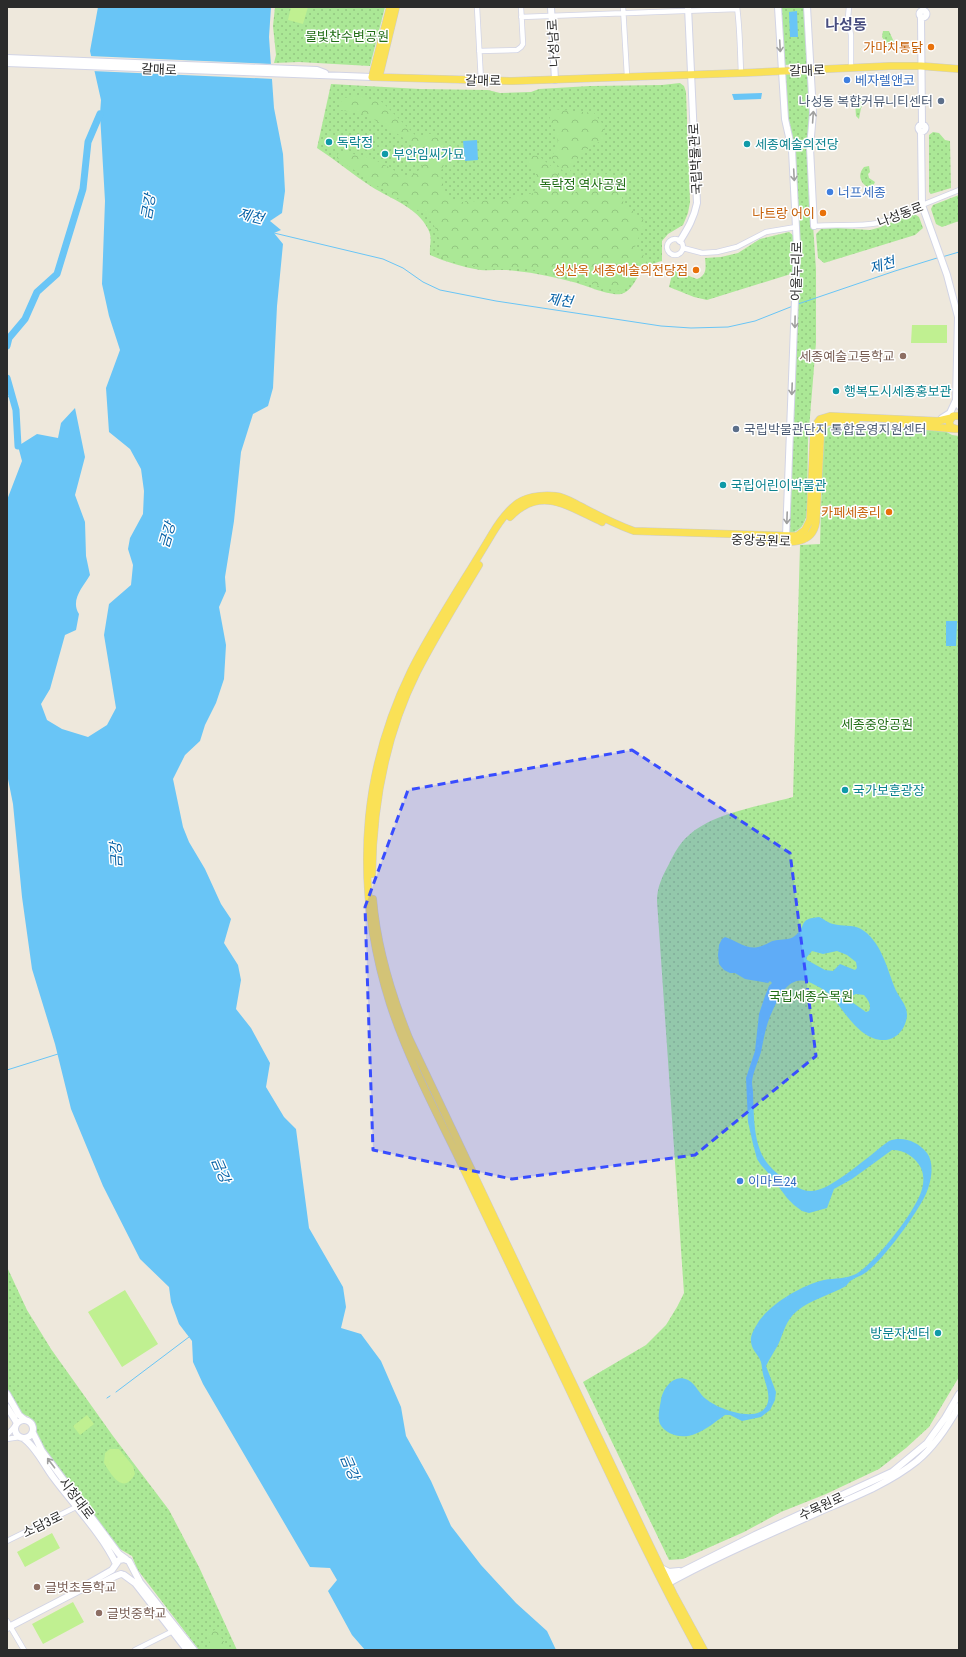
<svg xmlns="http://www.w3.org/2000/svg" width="966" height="1657" font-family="'Roboto Condensed','Noto Sans KR',sans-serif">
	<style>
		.green { fill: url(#green-dots) }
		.forest { fill: url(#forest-crowns) }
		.pitch { fill: #c0f091 }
		.water { fill: #69c5f6; fill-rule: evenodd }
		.pier { fill: #eee8dc }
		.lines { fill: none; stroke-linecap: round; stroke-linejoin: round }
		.stream { stroke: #69c5f6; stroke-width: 1 }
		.river { stroke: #69c5f6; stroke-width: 7 }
		.street-casing { stroke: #d2d4e5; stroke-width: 6 }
		.secondary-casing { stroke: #d2d4e5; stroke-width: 8 }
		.primary-casing { stroke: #ccc; stroke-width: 8 }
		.street { stroke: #fff; stroke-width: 4.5 }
		.secondary { stroke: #fff; stroke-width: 6 }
		.primary { stroke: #fae156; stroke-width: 7 }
		.oneway { stroke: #a0a0a0 }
		.marked { fill: #384dff; fill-opacity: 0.2; stroke: #384dff; stroke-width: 3; stroke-dasharray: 8 5; stroke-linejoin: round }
		.food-dot { fill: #e8710a; stroke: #fff; stroke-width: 1.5 }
		.shop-dot { fill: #3f7fe0; stroke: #fff; stroke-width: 1.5 }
		.service-dot { fill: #5c6f8a; stroke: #fff; stroke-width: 1.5 }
		.culture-dot { fill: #0f9aa8; stroke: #fff; stroke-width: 1.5 }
		.education-dot { fill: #8d6e63; stroke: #fff; stroke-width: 1.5 }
		.labels { text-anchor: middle; stroke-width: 3; stroke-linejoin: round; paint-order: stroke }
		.park-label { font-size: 13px; fill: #216e16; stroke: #fff }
		.street-label { font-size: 13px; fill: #2b2b2b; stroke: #fff }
		.food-label { font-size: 13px; fill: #c56008; stroke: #fff; text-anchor: end }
		.shop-label { font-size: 13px; fill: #366cbe; stroke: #fff; text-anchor: start }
		.service-label { font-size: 13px; fill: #4e5e75; stroke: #fff; text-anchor: end }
		.culture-label { font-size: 13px; fill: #0d838f; stroke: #fff; text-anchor: start }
		.education-label { font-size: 13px; fill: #785e54; stroke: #fff; text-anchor: start }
		.water-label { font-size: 14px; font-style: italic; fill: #0561a6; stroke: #fff }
		.quarter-label { font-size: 15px; font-weight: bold; fill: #484d7f; stroke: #fff }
	</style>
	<defs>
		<pattern id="green-dots" width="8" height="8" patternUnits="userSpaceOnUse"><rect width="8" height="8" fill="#abe896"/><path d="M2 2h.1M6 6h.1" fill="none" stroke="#93c781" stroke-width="1.8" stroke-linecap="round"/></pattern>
		<pattern id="forest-crowns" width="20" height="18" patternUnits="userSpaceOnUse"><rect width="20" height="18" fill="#abe896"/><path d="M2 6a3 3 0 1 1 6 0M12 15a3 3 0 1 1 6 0" fill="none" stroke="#93c781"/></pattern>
	</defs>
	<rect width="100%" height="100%" fill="#eee8dc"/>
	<path class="green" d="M275,7h110l-15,59 -71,-4 -25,1 2,-8 -3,-29z
		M780,7h24l4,57 -25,1z
		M883,31h6l5,11 -3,5h-3l-6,-10z
		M786,74h20l3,2 2,39 -3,37 8,117v74l-8,98 -1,71c-2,13 -6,18 -18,22l9,-304 -11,-109 -2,-44z
		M680,83l4,3 2,6 4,110 -2,11 -5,12 -15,9 -6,7v20c-8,2 -16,5 -21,11 -6,8 -10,20 -20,22 -12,2 -36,-9 -48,-12 -18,-5 -38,-9 -57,-11 -12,-2 -24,0 -36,-1 -17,-3 -34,-8 -50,-15 -1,-10 3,-17 -2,-26 -11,-22 -37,-30 -56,-42 -19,-12 -36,-27 -55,-39l14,-64 89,5 68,1 12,3 31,-1 8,-3 51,-3 72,-1z
		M857,100l10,1 -6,7 -2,11 -3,-3 -1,-14z
		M933,132l6,1 6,7 5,1 1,47 -20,6 -2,-2v-57z
		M869,166l1,6 -2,2 1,4 6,4 -3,6h-2c-10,-4 -13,-13 -6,-21z
		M959,195v26l-17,6 -6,-3 -5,-15 2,-4z
		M913,213l6,4 4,11 -8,7 -91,28 -6,-5 -2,-24 5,-5 16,-1 33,2 11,-3z
		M789,232l5,4v37l-87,27 -13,-3 -25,-10 4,-17 24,9c10,-4 9,-11 8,-21l16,-1 17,-4 22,-14z
		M830,427h37l6,3h35l6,-2 31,3 7,4 7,1v941l-30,50 -23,21 -27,21 -53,25 -45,18 -37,20 -61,27 -14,1 -86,-178 63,-37 20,-20 11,-18 7,-14 -27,-392c0,-14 5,-24 12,-37 5,-10 10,-20 19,-28 24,-23 73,-30 105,-39l7,-252 20,-1 3,-105v-8z
		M7,1267l20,43 24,39 62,87 56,74 30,57 38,83h-38l-62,-81 -5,-13 -14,-8 -75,-101 -7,-11v-8l-3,-7 -5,-5 -5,-1 -5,-5 -11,-23z"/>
	<path class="forest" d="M358,96l24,6 34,34 20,-3 13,21 -9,19 7,24 15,5 45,-3 27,-6 3,-12 -1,-8 -6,-5 -3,-9 6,-4 7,2 18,15v14l17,7 9,-13 24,-6 9,7 7,23 21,17 -10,26 13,13 -25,30 -7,1 -66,-19 -23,-3h-41l-41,-9 -5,-6v-13l-9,-23 -57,-34 -37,-26 2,-6c15,2 30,4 44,12 9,5 15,9 26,13l9,-6 7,-9c-3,-16 -50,-44 -66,-49 -6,-2 -12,-1 -18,-3l-2,-6 5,-6z
		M553,109l41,4 11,14v11c-5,4 -11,6 -16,10 -9,5 -14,15 -19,23l-6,1 -13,-14c9,-16 9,-23 -2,-38z
		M216,1629l13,21h-15l-8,-15z"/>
	<path class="pitch" d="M291,7h17l-5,17 -15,-4z
		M912,325h35v18h-36z
		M125,1290l33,54 -36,23 -34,-55z
		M87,1415l7,9 -14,11 -7,-9z
		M110,1449h9l14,17 2,8c-12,22 -24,0 -31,-11l1,-10z
		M52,1533l8,15 -35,19 -8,-15z
		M73,1602l11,20 -41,22 -11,-20z"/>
	<path class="water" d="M98,7h173l-2,30 5,71 9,46 2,37 -3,22 -12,8 11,9 -7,3 9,11 -6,62 -4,82 -5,18 -15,8 -12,38 -7,69 -9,56 1,14 -7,16 7,38 -2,34 -8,24 -11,22 -5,16 -15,14 -12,24 10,48 6,15 16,27 16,35 10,15 -7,24 14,22 3,15 -5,29 15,19 19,35 -4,24 18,30 12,12 13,99 34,59 3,20 -5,21 20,6 20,27 20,46 5,29 25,45 20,45 30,39 35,38 31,28 9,19h-191l-13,-15 -24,-44 9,-11 -7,-12 -20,-1 -107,-183 -10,-22 -1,-21 -13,-17 -8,-22 -2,-15 -29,-28 -37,-73 -32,-77 -16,-65 -23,-75 -10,-72 -9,-93 -6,-30v-274l15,-39 -4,-15 19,-12 21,4 3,-15 14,-15 10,49 -10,38 10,27 1,34 4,19c-7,12 -20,25 -11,39l-3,16 -11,5 -15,54 -9,15 6,16 15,9 26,8 19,-12 9,-17 -12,-73 5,-31 22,-19 2,-20 -5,-16 2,-11 13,-24 1,-23 -3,-22 -11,-20 -21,-17 -3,-44 14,-38 -11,-34 -7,-32 3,-83 -5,-87 1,-14 -11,-49z
		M797,11l1,26h-8l-1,-25z
		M762,93l-1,6 -27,1 -2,-6z
		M477,140l1,20 -13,1 -2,-20z
		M946,621h11l-1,25h-10z
		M819,917c5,2 9,6 14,7 10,3 19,0 28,5 19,11 26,38 33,57 5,14 18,21 11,38 -3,8 -10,15 -19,16 -24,2 -40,-26 -53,-42 -4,-5 -12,-10 -18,-13 -24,-14 -34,8 -43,27 -6,12 -8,26 -11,40 -3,10 -8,20 -9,30 0,4 1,7 1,10 1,22 0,49 12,68 6,9 13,14 21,20 8,5 16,12 26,11 19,0 60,-38 77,-50 14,-5 28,0 38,12 8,11 4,29 -1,41 -8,18 -44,68 -61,79 -4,3 -9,4 -13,7 -3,1 -4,4 -6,6 -16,9 -34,13 -49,25 -12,10 -13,21 -19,34 -4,7 -8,13 -12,21l10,26 -1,8 -5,10 -9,7 -19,4 -12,-6h-5c-10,7 -19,15 -30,19 -12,5 -28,2 -35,-10 -3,-6 0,-18 1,-24 2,-12 13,-27 27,-20 8,4 11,14 18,19 11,9 40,20 54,13 15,-8 6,-26 3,-38 -1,-4 -1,-8 -2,-12 -3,-9 -11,-12 -10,-24 1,-6 5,-12 8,-17 13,-18 43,-36 65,-41 11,-2 22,-1 32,-6 19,-11 61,-64 66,-85 2,-7 2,-14 -1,-21 -6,-11 -16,-18 -29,-18l-40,29 -18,10 -7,19 -18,5 -7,-2 -8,-6 -7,-7 -17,-23 -9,-10 -4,-6 -4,-15 -5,-22 -2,-44 9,-27 4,-37 6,-18 4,-10 3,-3 -2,-2 -2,2 -23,-4 -10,-6h-5l-6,-3 -5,-6 -1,-9 1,-10 3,-6 3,-2c10,3 22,13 33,10 7,-1 13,-7 20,-7 7,-1 13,0 18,-5 11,-10 2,-16 23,-18zM812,951l11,3 14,-3 10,4 9,7 1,6 -2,2 -15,-6 -7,7 -8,-1 -18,-10 -1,-2zM856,994l8,1c4,5 8,10 5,16l-3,1 -17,-12v-3z"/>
	<path class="pier" d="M89,56l184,8 1,15 -182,-8z"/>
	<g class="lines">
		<path class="stream" d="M274,233l109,26 20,9 20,14 17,8 56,11 165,25 30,2 37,-1 27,-6 38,-15
			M942,257l17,-5
			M798,304l97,-33 42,-13
			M7,397l5,-1
			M7,1070l51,-16
			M116,1392l73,-55
			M107,1398l3,-2"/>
		<path class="river" d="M7,346l2,-8 16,-19 12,-27 20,-18 26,-85 5,-47 12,-28
			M7,378l9,32 2,36"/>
		<defs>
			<path id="street" d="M477,7l4,74
				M623,7l4,69
				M737,7c3,22 3,44 4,66
				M849,7l-1,11 3,17v33
				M521,17l216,-8
				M479,51l38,-1 4,-3 2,-3 -2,-37
				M814,226c21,-2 42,1 64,-3l81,-33
				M667 247a8 8 0 1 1 16 0a8 8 0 1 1-16 0Z
				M683,248l19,5 15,-1 20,-5 29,-15 30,-5
				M7,1435l8,-9
				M7,1439l13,-2
				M7,1541l69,-34
				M7,1621l17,29
				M135,1650l38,-19"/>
			<path id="secondary" d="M551,7l4,73
				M778,7l7,112 7,31 5,97 -11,289
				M807,7l6,106 -3,35 4,78
				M919.5 14a3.5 3.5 0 1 1 7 0a3.5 3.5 0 1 1-7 0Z
				M921,17l1,108
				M7,58l310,12 8,3
				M7,63l365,14
				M918.5 128a3.5 3.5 0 1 1 7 0a3.5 3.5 0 1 1-7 0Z
				M921,132l1,73 25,70 11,42 -2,83 3,6
				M680,241c8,-13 14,-23 17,-38l-9,-196
				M942,418l8,-5 6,-13
				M7,1394l12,21 5,4
				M7,1407l10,16
				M15 1429a9 9 0 1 1 18 0a9 9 0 1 1-18 0Z
				M33,1433l9,18 77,103 7,5
				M23,1438c13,9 21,27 30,39 19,26 50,58 63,87
				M661,1568l8,4 10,-1
				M124,1575l11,8 52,67
				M663,1581l92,-46 137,-63 35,-29 18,-25 14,-24
				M665,1585c50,-28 103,-50 156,-74 33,-14 67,-27 96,-50 18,-15 31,-35 42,-55
				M84,1588c10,2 26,-11 37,-14
				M7,1628l77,-40 2,-3 26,-15 7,-10 5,-1 5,2 11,21 54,68"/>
			<path id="primary" d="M390,7l-18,70 140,4 229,-8 150,-7h30l38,3
				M379,77l17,-70
				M900,424l55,5
				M957,429l-6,-2 -2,-5 4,-6h6
				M510,517c31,-32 59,-10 92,5
				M761,540c21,1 51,9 55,-18l5,-94 6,-6h29
				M372,874c1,-71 13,-138 45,-202 19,-37 41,-72 62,-107
				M373,899c4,48 18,94 36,139l236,497 29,60 30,55
				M698,1650c-56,-102 -103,-208 -154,-313 -29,-60 -58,-121 -87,-182 -24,-49 -50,-99 -67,-151 -19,-60 -27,-124 -21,-187 5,-50 20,-101 42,-146 23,-46 55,-93 81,-137 6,-10 12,-19 21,-27 10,-10 29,-13 43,-11 10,1 19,8 28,12 17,9 33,17 50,23l163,5 8,-6 5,-10 4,-93 6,-8 10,-3 108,5 13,-3"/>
		</defs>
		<use href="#street" class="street-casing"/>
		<use href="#secondary" class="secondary-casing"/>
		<use href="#primary" class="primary-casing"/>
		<use href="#street" class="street"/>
		<use href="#secondary" class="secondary"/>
		<use href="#primary" class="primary"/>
	</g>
	<defs><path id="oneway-shaft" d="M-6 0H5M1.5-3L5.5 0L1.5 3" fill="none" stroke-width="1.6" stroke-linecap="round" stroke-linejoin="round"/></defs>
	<g class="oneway">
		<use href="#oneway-shaft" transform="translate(780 46) rotate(87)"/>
		<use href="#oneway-shaft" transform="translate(813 117) rotate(-86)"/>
		<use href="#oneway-shaft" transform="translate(794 175) rotate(87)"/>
		<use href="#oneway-shaft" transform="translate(795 322) rotate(91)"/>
		<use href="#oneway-shaft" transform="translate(792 389) rotate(92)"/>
		<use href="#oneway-shaft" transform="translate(787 518) rotate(92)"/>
		<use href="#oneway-shaft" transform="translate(51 1463) rotate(-127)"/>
	</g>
	<path class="marked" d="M632,750l158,103 26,203 -121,99 -183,24 -139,-29 -8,-243 43,-117z"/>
	<g class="food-dot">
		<circle cx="931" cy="47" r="4"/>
		<circle cx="823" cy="213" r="4"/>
		<circle cx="696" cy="270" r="4"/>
		<circle cx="889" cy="512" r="4"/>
	</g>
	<g class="shop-dot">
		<circle cx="847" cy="80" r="4"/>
		<circle cx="830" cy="192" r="4"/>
		<circle cx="740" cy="1181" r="4"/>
	</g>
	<g class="service-dot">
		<circle cx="941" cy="101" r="4"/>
		<circle cx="736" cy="429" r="4"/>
	</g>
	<g class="culture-dot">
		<circle cx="329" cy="142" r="4"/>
		<circle cx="747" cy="144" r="4"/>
		<circle cx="385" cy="154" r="4"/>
		<circle cx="836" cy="391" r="4"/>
		<circle cx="723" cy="485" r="4"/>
		<circle cx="845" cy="790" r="4"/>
		<circle cx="938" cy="1333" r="4"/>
	</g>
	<g class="education-dot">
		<circle cx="903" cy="356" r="4"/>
		<circle cx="37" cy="1587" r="4"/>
		<circle cx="99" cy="1613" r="4"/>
	</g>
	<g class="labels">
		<g class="park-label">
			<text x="347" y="41">물빛찬수변공원</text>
			<text x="583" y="189">독락정 역사공원</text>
			<text x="877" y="729">세종중앙공원</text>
			<text x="811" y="1001">국립세종수목원</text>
		</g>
		<g class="street-label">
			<text transform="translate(553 43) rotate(-93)" y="5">나성남로</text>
			<text transform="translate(159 69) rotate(2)" y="5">갈매로</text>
			<text transform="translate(807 70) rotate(-2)" y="5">갈매로</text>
			<text transform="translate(483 80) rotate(1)" y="5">갈매로</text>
			<text transform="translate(695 159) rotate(-93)" y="5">국립박물관로</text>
			<text transform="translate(900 214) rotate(-21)" y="5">나성동로</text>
			<text transform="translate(796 271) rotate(-89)" y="5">어울누리로</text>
			<text transform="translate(761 540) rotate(2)" y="5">중앙공원로</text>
			<text transform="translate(77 1498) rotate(53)" y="5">시청대로</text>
			<text transform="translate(821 1506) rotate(-25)" y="5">수목원로</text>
			<text transform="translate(42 1524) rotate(-26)" y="5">소담3로</text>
		</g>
		<g class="food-label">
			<text x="923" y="52">가마치통닭</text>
			<text x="815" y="218">나트랑 어이</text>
			<text x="688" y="275">성산옥 세종예술의전당점</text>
			<text x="881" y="517">카페세종리</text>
		</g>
		<g class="shop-label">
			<text x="855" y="85">베자렐앤코</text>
			<text x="838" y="197">너프세종</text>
			<text x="748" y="1186">이마트24</text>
		</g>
		<g class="service-label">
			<text x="933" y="106">나성동 복합커뮤니티센터</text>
			<text x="744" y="434" text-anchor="start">국립박물관단지 통합운영지원센터</text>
		</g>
		<g class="culture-label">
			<text x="337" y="147">독락정</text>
			<text x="755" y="149">세종예술의전당</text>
			<text x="393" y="159">부안임씨가묘</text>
			<text x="844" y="396">행복도시세종홍보관</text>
			<text x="731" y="490">국립어린이박물관</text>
			<text x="853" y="795">국가보훈광장</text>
			<text x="930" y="1338" text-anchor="end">방문자센터</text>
		</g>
		<g class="education-label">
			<text x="895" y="361" text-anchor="end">세종예술고등학교</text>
			<text x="45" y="1592">글벗초등학교</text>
			<text x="107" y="1618">글벗중학교</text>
		</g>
		<g class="water-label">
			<text transform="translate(148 207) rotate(-80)" y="5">금강</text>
			<text transform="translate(251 216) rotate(14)" y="5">제천</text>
			<text transform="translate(882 265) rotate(-17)" y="5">제천</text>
			<text transform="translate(560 300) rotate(8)" y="5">제천</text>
			<text transform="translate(167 535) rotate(-74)" y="5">금강</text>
			<text transform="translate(116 855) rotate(-93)" y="5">금강</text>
			<text transform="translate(221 1170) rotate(67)" y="5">금강</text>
			<text transform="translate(350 1467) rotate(67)" y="5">금강</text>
		</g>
		<g class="quarter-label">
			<text x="846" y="30">나성동</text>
		</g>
	</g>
	<rect width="966" height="1657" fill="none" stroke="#2b2b2b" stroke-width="16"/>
</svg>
